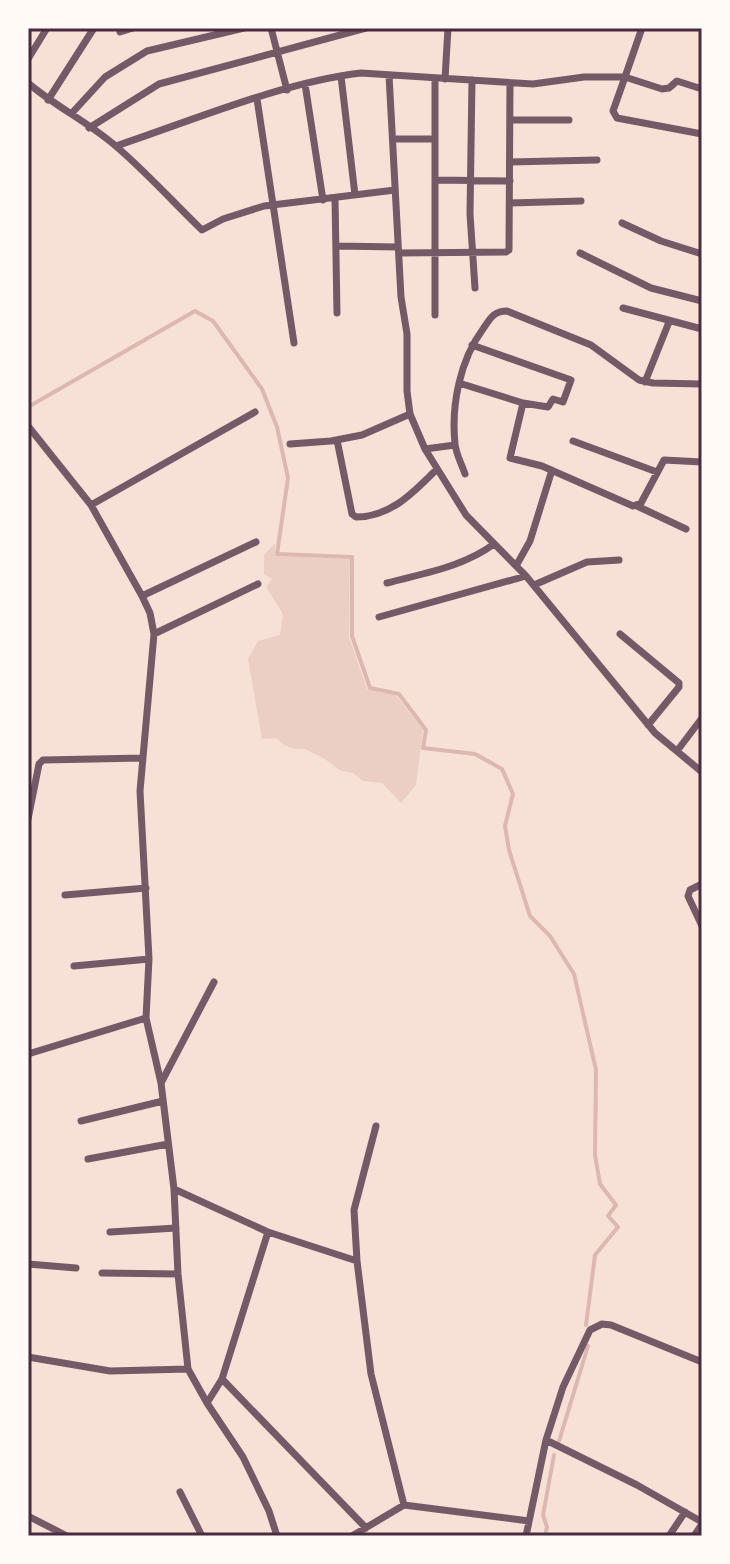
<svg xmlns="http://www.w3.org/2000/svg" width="730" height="1564" font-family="Ubuntu,sans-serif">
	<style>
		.green { fill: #ebcfc5 }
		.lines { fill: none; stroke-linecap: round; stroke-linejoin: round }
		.stream { stroke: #dcb8b0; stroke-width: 4 }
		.minor { stroke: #755966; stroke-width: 7 }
		.neatline { fill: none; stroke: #4a2c40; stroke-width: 3 }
	</style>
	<rect width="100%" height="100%" fill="#f7e1d7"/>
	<path class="green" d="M275,543v13l75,3 -1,78 18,52 30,7 26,34 -7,55 -15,18 -19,-20 -19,-2 -10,-8 -12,-2 -16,-12 -20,-10h-10l-11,-4 -8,-7 -14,1 -14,-80 10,-18 22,-6 3,-21 -17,-27 6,-8 -8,-5v-19z"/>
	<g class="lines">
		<path class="stream" d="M28,407l167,-96 18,10 49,68 15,38 11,51 -11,76 75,3v79l18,52 29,6 27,36 -3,18 52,6 27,15 11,25 -8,32 4,24 21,66 20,20 24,38 22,96 -1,85 5,29 16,21 -8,11 10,11 -23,28 -9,70
			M559,1441l29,-95
			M545,1536l2,-9 -4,-12 11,-60"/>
		<path class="minor" d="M271,28l16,62
			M120,32l13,-4
			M28,59l19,-31
			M389,75l12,222 6,37v57l3,23 15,35 41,66 60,61 129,157 47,39
			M341,76l14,119
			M435,78v237
			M445,79l3,-51
			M472,80l-2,134 5,74
			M28,83c28,24 62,40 90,65 30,26 56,55 84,82l21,-11 41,-13 131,-16
			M305,84l18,116
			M702,89l-25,-8 -8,7 -7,1 -37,-12 -12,34 4,7 85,16
			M257,99l37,244
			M48,100l46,-72
			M72,113l33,-36 42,-26 97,-23
			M510,120h59
			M89,128l70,-44 207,-56
			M393,139h42
			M116,146c75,-25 167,-64 245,-73l172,11 51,-7h41l17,-49
			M510,162l87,-2
			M435,180l75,1
			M335,198l2,115
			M510,203l71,-2
			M622,223l39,18 41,13
			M336,246l62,1
			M399,253l107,-1 3,-2 1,-167
			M580,253l71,35 51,13
			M623,308l79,21
			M472,345l99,35 -8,22 -10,-3 -5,8 -25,-4
			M645,382l24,-60
			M459,383l64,20 -13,55 32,8 91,40 8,-3 23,-43 38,2
			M28,426l63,79 51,91 8,17 4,21 -14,157 9,168 -3,59 15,65 13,106 4,85 10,95 19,34 36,54 26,54 8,25
			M337,440l15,74 4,3c35,0 58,-25 81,-48
			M573,441l84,31
			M290,444l41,-3 31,-6 48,-21
			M425,449l30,-4
			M465,474c-3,-9 -9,-20 -10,-30 -4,-39 5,-84 28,-115 7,-10 10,-18 24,-18l84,34 48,35 14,3 49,1
			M91,505l164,-93
			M637,506l49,23
			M516,566l14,-25 22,-71
			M387,583c37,-10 76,-16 107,-39
			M534,585l53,-23 32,-2
			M142,596l114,-54
			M379,617l147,-41
			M154,634l104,-50
			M620,634l59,49v4l-31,38
			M677,751l25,-33
			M28,819l11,-55 4,-4 100,-2
			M702,884l-12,6 -2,6 14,30
			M65,895l81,-7
			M74,966l75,-7
			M28,1054l118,-36
			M161,1083l53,-101
			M81,1121l82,-20
			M376,1126l-22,84 3,51 14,113 33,131
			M88,1159l80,-15
			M174,1189l94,43 89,29
			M110,1232l66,-4
			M28,1264l48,4
			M102,1273l76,1
			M28,1357l82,14 78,-2
			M222,1379l144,149
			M207,1403l15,-24 46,-147
			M546,1440l91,45 65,37
			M180,1492l22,44
			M28,1516l39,20
			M352,1536l52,-31 125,16
			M526,1536l20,-96 17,-53 27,-57 12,-6 9,1 91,37
			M669,1536l16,-24
			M694,1536l8,-12"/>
	</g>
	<rect width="730" height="1564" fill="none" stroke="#fffaf5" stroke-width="60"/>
	<rect x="30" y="30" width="670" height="1504" class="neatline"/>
</svg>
